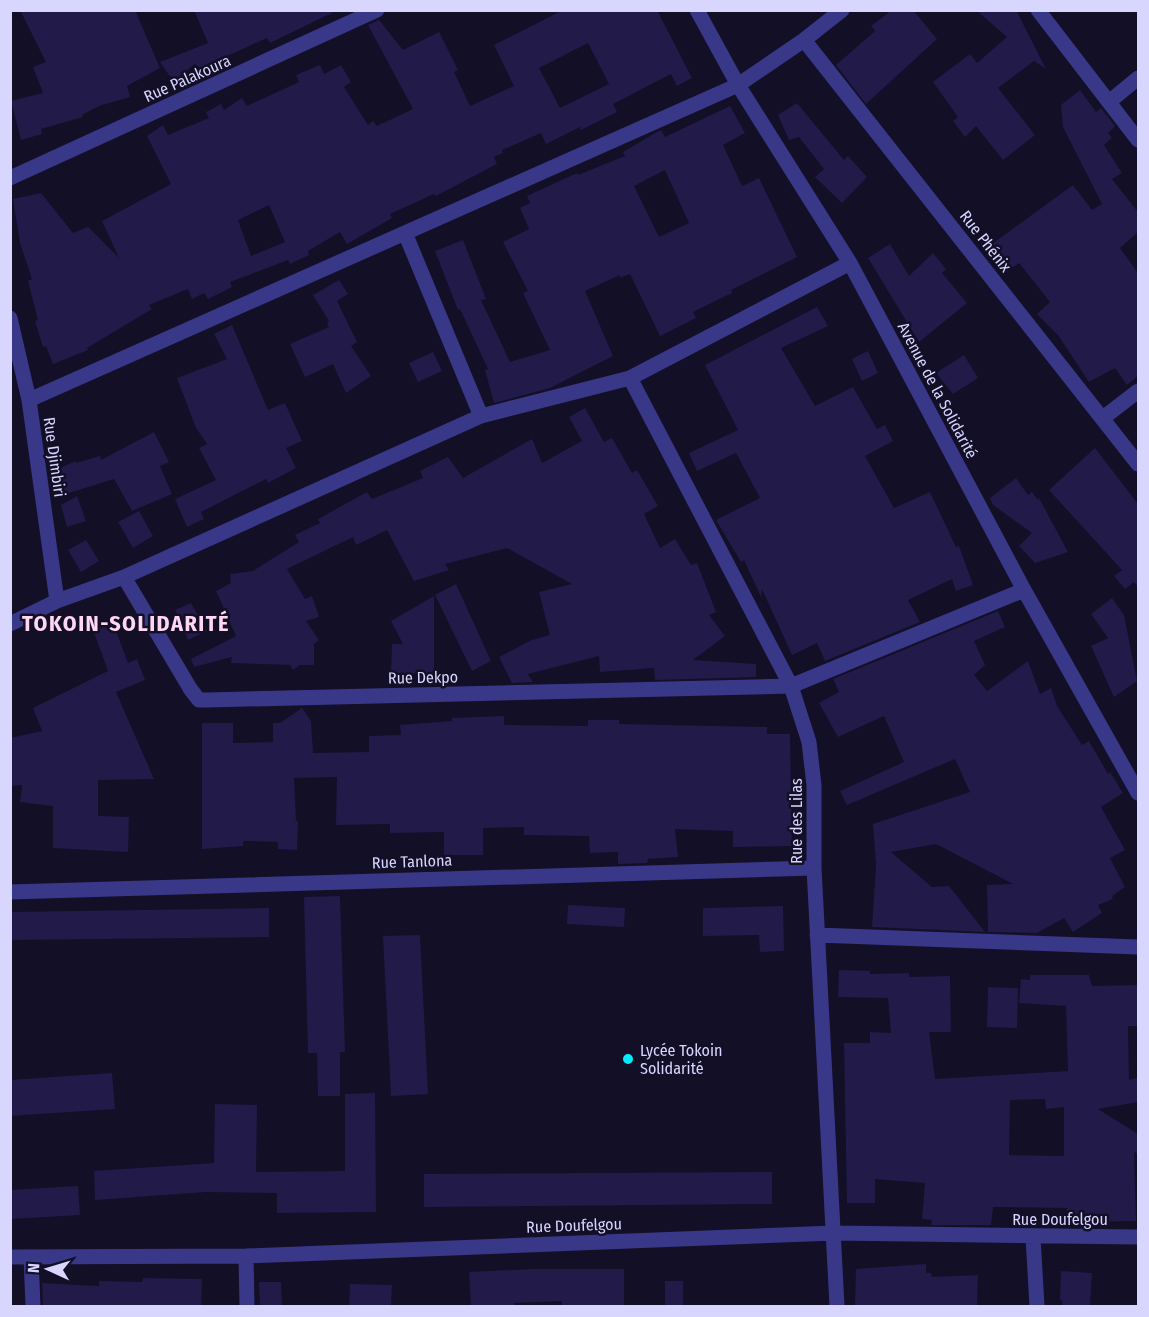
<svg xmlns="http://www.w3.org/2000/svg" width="1149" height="1317" font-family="'Fira Sans Condensed',sans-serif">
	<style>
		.building { fill: #221a49; fill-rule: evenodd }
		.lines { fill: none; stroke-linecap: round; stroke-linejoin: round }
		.minor { stroke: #393888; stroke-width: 15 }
		.poi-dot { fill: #01edff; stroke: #120f27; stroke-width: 2 }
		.labels { text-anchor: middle; stroke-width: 5; stroke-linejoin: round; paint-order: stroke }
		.street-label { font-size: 16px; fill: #d8d5ff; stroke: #120f27 }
		.poi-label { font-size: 16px; fill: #d8d5ff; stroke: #120f27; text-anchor: start }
		.district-label { font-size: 22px; font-weight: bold; letter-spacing: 1.5px; fill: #ffd7f2; stroke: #120f27 }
	</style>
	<rect width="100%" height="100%" fill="#120f27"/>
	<path class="building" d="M20,10h115l25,58 -33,18 3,11 -31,9 -17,9 1,2 -42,12 1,5 -21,6 -10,-39 32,-8 -10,-26 13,-5z
		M194,10h144l-68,33 -3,-5 -67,30 -5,-4 -22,17 -13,-19 48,-19z
		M563,10h94l35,68 -15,8 -6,-12 -58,30 4,8 -36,18 -1,-3 -34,17 -5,-11 -39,17 1,3 -9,4 3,7 -61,32 -2,-2 -44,20 2,4 -45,26 -7,-12 -32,19 1,4 -19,9 -2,-4 -58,22 2,5 -24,12 -4,-6 -12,6 -4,-10 -39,16 3,4 -65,39 1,2 -35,14 -7,-18 -3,1 -8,-26 3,-1 -10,-39 4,-2 -12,-36 -7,-44 28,-6 32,40 15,-6 31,31 -17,-37 69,-37 -24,-48 16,-11 5,10 41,-17 -3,-6 15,-8 3,6 18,-12 5,8 52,-24 -3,-7 24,-10 4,9 17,-9 10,17 -7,5 24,38 5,-4 4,5 36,-17 -45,-84 11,-5 24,30 36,-18 19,38 -4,2 16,34 44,-20 -20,-41zM588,43l21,41 -49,24 -21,-40zM269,205l16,37 -34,14 -13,-36z
		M892,10h21l24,29 -71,65 -30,-39 39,-34 -4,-5z
		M976,10h40l30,59 -12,-8 -36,27 37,47 -32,25 -27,-34 -11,11 -12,-16 5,-4 -25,-35 37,-28 7,9 30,-26z
		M1080,90l16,22 5,-4 14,18 -7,7 4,5 -8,7 18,28 -10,6 26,33v20l-18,16 18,25v103l-11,9 -12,-17 -26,14 -31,-47 -21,-21 13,-12 -31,-39 -15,11 -19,-25 88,-64 19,25 10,-6 -39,-77 -2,-22z
		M797,103l47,57 4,-4 19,21 -25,26 -27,-26 9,-8 -25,-32 -10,3 -11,-25z
		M730,106l15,27 -22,12 19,41 17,-8 38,79 -66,33 1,3 -39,19 3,6 -36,18 -30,-62 -10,4v-3l-35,16 28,65 -63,32 -56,15 -9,-33 3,-1 -28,-60 -2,1 -23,-59 28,-11 23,59 -5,1 29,62 40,-12 -27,-57 5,-2 -25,-49 26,-13 -9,-21 10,-5 -3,-7 50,-23 1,2 47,-19 -2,-4 32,-19 6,-3 4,7zM665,170l24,53 -30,14 -25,-51z
		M890,244l19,32 24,-23 13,16 -4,4 25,30 -48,39 -51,-84z
		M339,280l9,14 -11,7 20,41 -6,4 20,30 -25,17 -13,-29 -28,13 -15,-33 39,-17 -2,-4 2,-2 -16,-26z
		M817,307l11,19 -47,22 34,58 38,-19 24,42 8,-4 8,16 -28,15 29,52 36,-16 26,55 3,-1 14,39 -17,6 -4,-12 -44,21 12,22 -95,39 -8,-18 -25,12 -30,-66 -1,8 -17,-37 -3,2 -25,-42 44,-22 -24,-45 -39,18 -8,-18 49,-23 -33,-65z
		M232,325l36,85 17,-7 17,38 -16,7 10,20 -28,15 -2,-4 -65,33 3,7 -17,8 -12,-28 41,-19 -17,-32 8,-4 -11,-16 -19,-50 50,-19 -13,-25z
		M868,351l10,22 -16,8 -10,-22z
		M433,352l9,19 -24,11 -9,-19z
		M964,355l14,23 -25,16 -17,-21z
		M585,408l19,34 8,-4 20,35 5,-3 21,36 -14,8 16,34 15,-9 16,26 6,-2 19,49 -7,3 16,21 -32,24 63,4v13l-101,3 -1,-12 -54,4 -1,-16 -71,18 5,8 -21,1 -13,-26 33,-17 18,-5 -11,-43 33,-8 -65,-36 -62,16 4,6 -35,11 -27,-51 -31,15 -3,-8 -66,32 18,30 7,-3 7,21 -13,4 13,19 -5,4v21h-14l-7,5 -3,-5 -59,-2 1,-6 -38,10 -3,-8 45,-23 -20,-45 15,-8 -1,-9 23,-3 46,-29 -4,-7 25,-12 -2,-4 49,-27 5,7 51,-21 -3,-7 28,-14 15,21 69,-39 10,24 40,-22 -13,-24z
		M154,432l15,30 -9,4 12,28 -40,17 -18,-32 -48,15 -11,-24 21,-9v2l24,-7 1,4z
		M1095,448l43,56v83l-4,-5 -9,7 -11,-13 8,-6 -73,-80z
		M1016,478l12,17 4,-3 6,8 1,-2 29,54 -33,11 -16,-17 13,-13 -39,-28 -3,-7z
		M77,496l9,25 -19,6 -6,-22z
		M139,511l14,25 -20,12 -15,-26z
		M86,540l13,21 -18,11 -13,-22z
		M456,584l35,77 -19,10 -37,-76z
		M434,596v77h-43l1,-29h11l-12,-23z
		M1112,598l12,17 13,66 -23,16 -23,-51 17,-8 -17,-24z
		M191,603l16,28 -19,9 -13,-30z
		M998,611l7,16 -31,14 11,24 -11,10 13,16 41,-30 12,33 11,-6 6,18 25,39 7,-4 19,33 2,-2 13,21 -22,14 24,43 -15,8 15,29 -13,9 1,3 -15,6 4,8 -29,19 -9,-14 -27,15 -49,-1 -1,-47 26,-1 -77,-40 -45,8 41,35 17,-1 36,46 -113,-5 4,-62 -3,-41 97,-32 -15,-33 -108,46 -7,-14 64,-29 -20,-46 -46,21 -19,-34 20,-11 -6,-13z
		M112,620l16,43 9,-4 8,21 -29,12 38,87 -56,1v36l31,1 -1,35 -75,-4v-42l-33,-4 2,-17 -12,1v-48l32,-7 -9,-23 75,-37 -16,-44z
		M302,708l9,13 2,32 56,-1v-16l32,-1 -1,-10 52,-4v-3l52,-2v9l84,1v-6h31v4l148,3v7h23l2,112 -59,1v-16l-58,-2 3,28 -30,2 -1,4 -29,1v-12l-28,1 -1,-17 -65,-1v-8l-41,1v27h-39v-23l-54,1v-9l-54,1 1,-48 -43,1 2,43h2l-1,29 -19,-1v-7l-35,-1v5l-41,3v-126h31v20l40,-1v-19h7z
		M340,896l5,156h-5v44h-22l-1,-43h-9l-4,-156z
		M568,905l57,3 -1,19 -57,-3z
		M783,906l1,45 -24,1 -1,-17 -56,1v-28z
		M269,908v29l-259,3v-28z
		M420,935l8,159 -37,2 -8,-160z
		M839,970l31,1v3l39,-1v4l41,-1 1,56h-22l6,47 133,-8 -2,-65 -47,-3 2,-24 9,1v-5h59l3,11 46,-1v41h-10l1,54 9,-2v24l-40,7 40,25v20l-4,-2 2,69 -69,1v-14l-74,-1 -2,18h-60l1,-5 -10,-1 3,-36 -50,-4v24h-28l-3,-160h26v-11l21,1 -3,-35 -50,-1zM1045,1099l1,10 18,-2v49l-55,-1 1,-55z
		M988,987l30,1 -1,40 -30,-1z
		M112,1073l3,36 -105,7v-36z
		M375,1093l1,119 -99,1v-20l-71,-1 -111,8 -1,-29 120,-8 1,-59 42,1 -1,67 89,-1v-77z
		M772,1172v32l-348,3v-33z
		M78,1186l2,29 -70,4v-29z
		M926,1264v9h5l1,4 46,-2 -1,31h-122l1,-37z
		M534,1269h90v37h-62v-5l-48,2 1,3h-44l-2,-34z
		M1061,1271l31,2 -2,33h-27l-1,-6h-2z
		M143,1278l59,1 -1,27h-158l-1,-23 57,3v-5l43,1z
		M665,1281h18v25h-18z
		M259,1282h22l1,24h-22z
		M350,1284l42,1 -1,21h-42z"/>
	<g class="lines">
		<path class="minor" d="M697,10l41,75 112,178 174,327 114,203
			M1038,10l100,130
			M804,40l334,424
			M1109,102l29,-24
			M10,178l367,-168
			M405,233l76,183
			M10,318l19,82 28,201
			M630,378l161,308 18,56 5,43v83l23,438
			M29,400l709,-315 66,-45 38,-30
			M1103,418l35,-27
			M124,577l67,113 8,10h8l584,-14 233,-96
			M10,624l47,-23 67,-24 357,-161 149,-38 220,-115
			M10,892l804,-24
			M817,935l321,12
			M1033,1237l4,69
			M246,1256l1,50
			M10,1257l236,-1 589,-23 303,4
			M31,1257l2,49"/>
	</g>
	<circle class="poi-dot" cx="628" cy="1059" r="6"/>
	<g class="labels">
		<g class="street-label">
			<text transform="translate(187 78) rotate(-24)" y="6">Rue Palakoura</text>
			<text transform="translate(986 241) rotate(52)" y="6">Rue Phénix</text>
			<text transform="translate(938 390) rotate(62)" y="6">Avenue de la Solidarité</text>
			<text transform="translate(55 457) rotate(82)" y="6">Rue Djimbiri</text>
			<text transform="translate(423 677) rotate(-1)" y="6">Rue Dekpo</text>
			<text transform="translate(796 821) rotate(-90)" y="6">Rue des Lilas</text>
			<text transform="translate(412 861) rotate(-2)" y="6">Rue Tanlona</text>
			<text x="1060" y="1225">Rue Doufelgou</text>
			<text transform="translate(574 1225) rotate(-2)" y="6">Rue Doufelgou</text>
		</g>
		<g class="poi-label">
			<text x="640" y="1056">Lycée Tokoin<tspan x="640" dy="18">Solidarité</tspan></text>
		</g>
		<g class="district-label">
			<text x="126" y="631">TOKOIN-SOLIDARITÉ</text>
		</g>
	</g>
	<rect width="1149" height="1317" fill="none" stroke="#d8d5ff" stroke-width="24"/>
	<g transform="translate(48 1269) rotate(274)" stroke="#120f27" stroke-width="4.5" paint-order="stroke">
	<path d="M0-4.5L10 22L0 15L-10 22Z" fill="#d8d5ff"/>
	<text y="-9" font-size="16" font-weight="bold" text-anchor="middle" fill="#d8d5ff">N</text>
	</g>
</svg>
